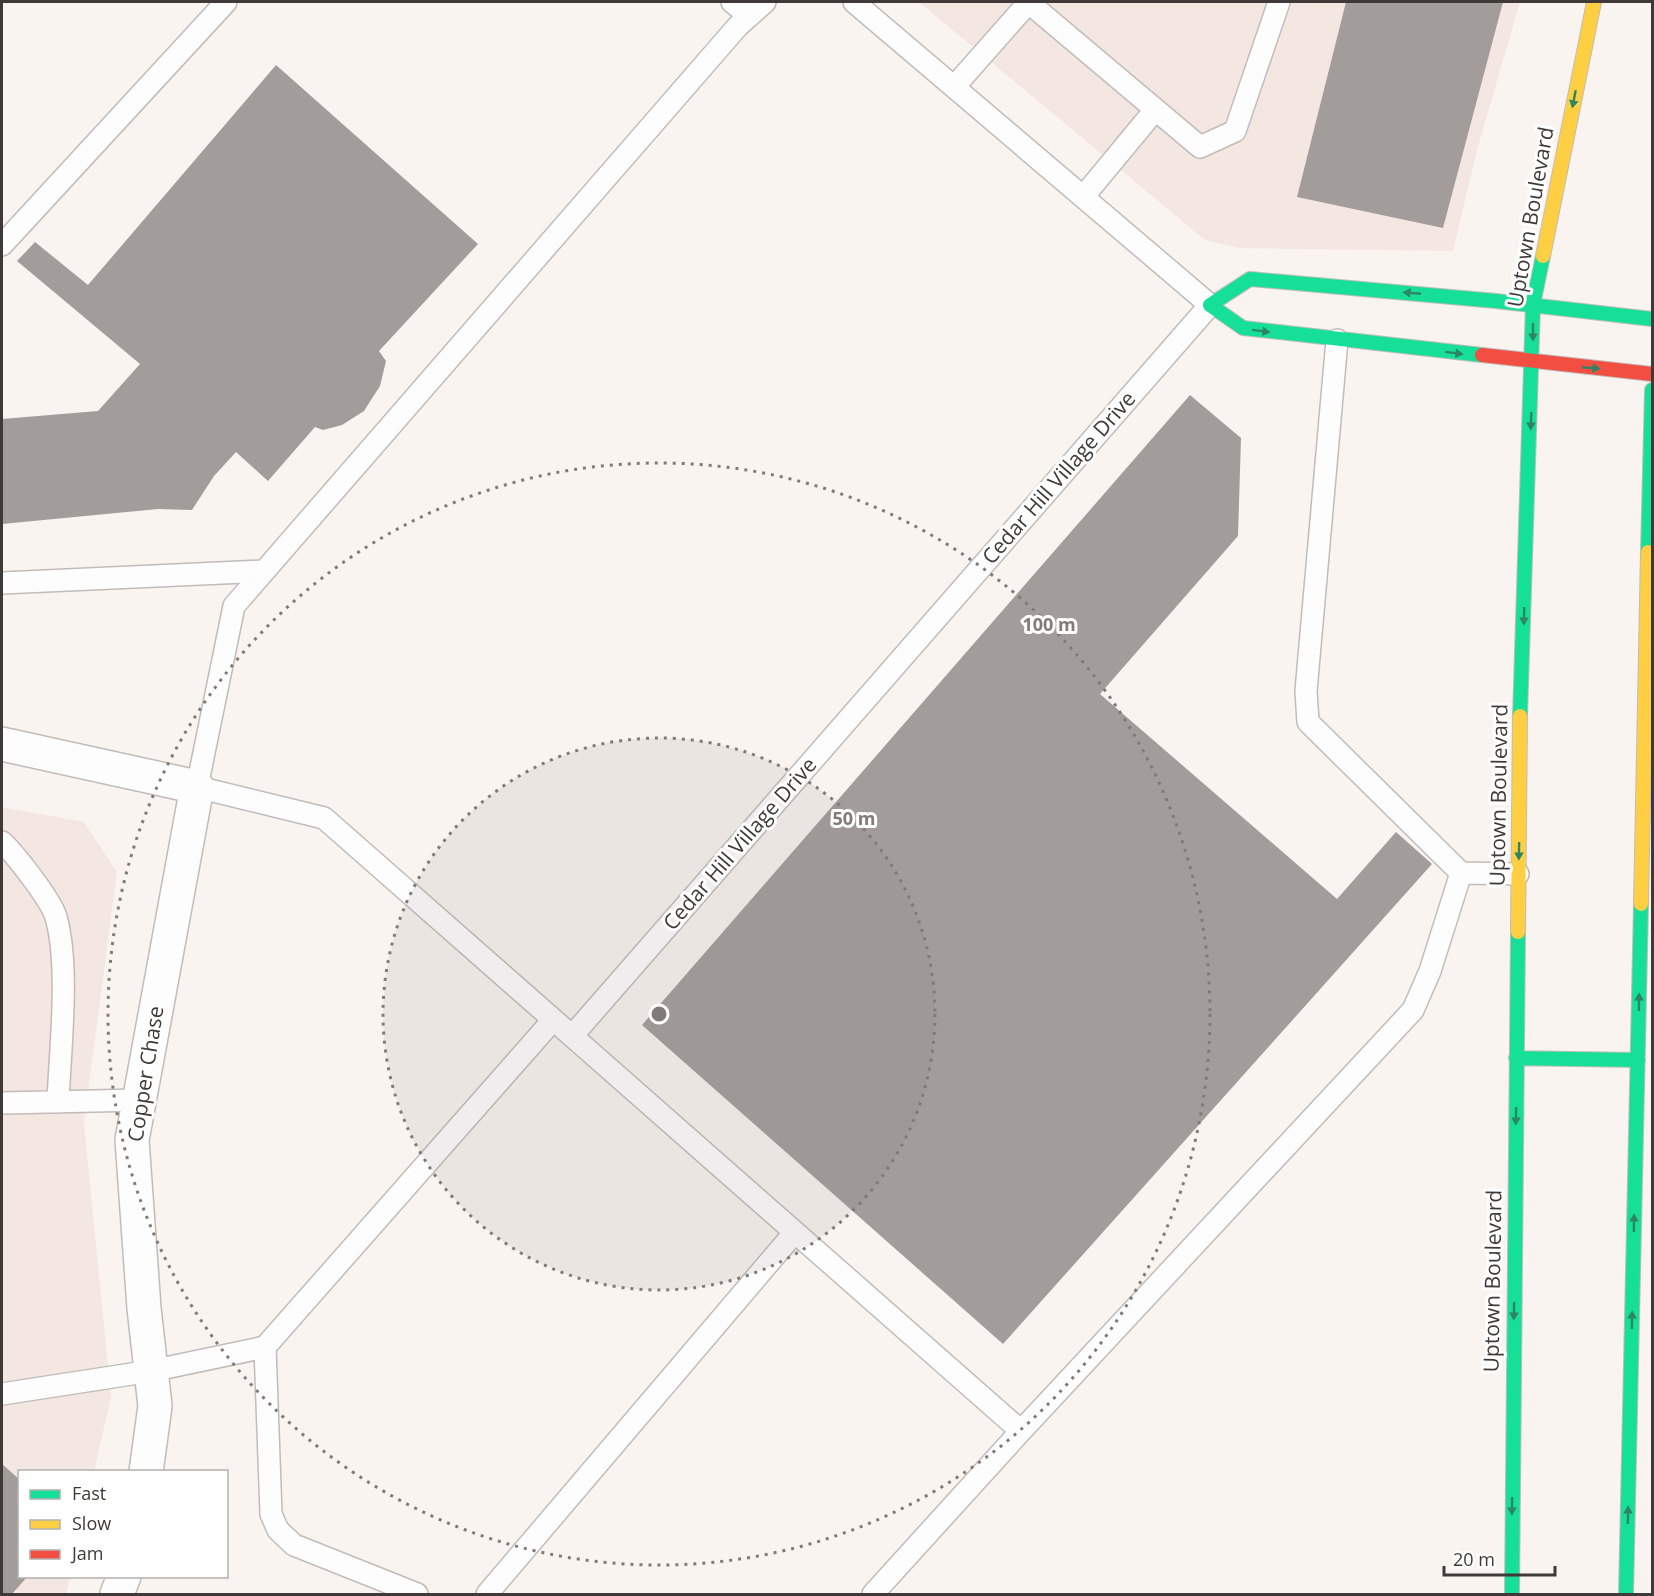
<svg xmlns="http://www.w3.org/2000/svg" width="1654" height="1596" font-family="'Open Sans',sans-serif">
	<style>
		.built { fill: #f4e6e0 }
		.building { fill: #a29d9b }
		.lines { fill: none; stroke-linecap: round; stroke-linejoin: round }
		.lane-casing { stroke: #c1bcb9; stroke-width: 24 }
		.street-casing { stroke: #c1bcb9; stroke-width: 36 }
		.fast-casing { stroke: #c1bcb9; stroke-width: 16 }
		.slow-casing { stroke: #c1bcb9; stroke-width: 16 }
		.jam-casing { stroke: #c1bcb9; stroke-width: 16 }
		.lane { stroke: #fefdfd; stroke-width: 21 }
		.street { stroke: #fefdfd; stroke-width: 33 }
		.fast { stroke: #16e098; stroke-width: 14 }
		.slow { stroke: #ffcf43; stroke-width: 14 }
		.jam { stroke: #f24e42; stroke-width: 14 }
		.oneway { fill: #2d8563 }
		.ring { fill: none; stroke: #807b78; stroke-width: 3; stroke-dasharray: 3 6 }
		.labels { text-anchor: middle; stroke-width: 6; stroke-linejoin: round; paint-order: stroke }
		.street-label { font-size: 21px; fill: #3f3a37; stroke: #fff }
		.centre { fill: #807b78; stroke: #fff; stroke-width: 3 }
		.ring-label { font-size: 18px; text-anchor: middle; font-weight: bold; fill: #807b78; stroke: #fff; stroke-width: 6; stroke-linejoin: round; paint-order: stroke }
	</style>
	<rect width="100%" height="100%" fill="#faf4f1"/>
	<path class="built" d="M919,2h601l-43,148 -24,101 -214,-3 -34,-8z
		M2,807l82,15 33,50 -33,251 27,274 -17,74 -74,1v104l50,1 -4,17h-64z"/>
	<path class="building" d="M1346,2h157l-60,226 -146,-31z
		M276,65l202,179 -99,107 7,10 -6,25 -16,25 -22,14 -19,5 -8,-3 -47,54 -32,-29 -22,24 -22,34 -34,-1 -156,15v-105l96,-8 42,-47 -123,-103 18,-19 53,43z
		M1190,395l51,43 -3,98 -138,158 237,205 59,-67 36,32 -429,480 -361,-319z
		M2,1464l18,16v96h8l-16,18h-10z"/>
	<g class="lines">
		<defs>
			<path id="lane" d="M732,2l17,14
				M765,2l-27,24 -504,580 -37,181 127,31 248,218 638,-731 -356,-303
				M1028,2l172,145 35,-16 44,-129
				M954,87l75,-85
				M1083,197l72,-87
				M2,245l224,-243
				M1337,340l-31,351 2,31 153,151
				M2,583l262,-12
				M2,842c13,12 49,58 54,75 14,50 4,132 2,185
				M572,1036l449,395 -148,163
				M2,1103l138,-3
				M265,1347l6,167 7,16 16,15 123,49
				M2,1394l149,-23 114,-24 288,-327
				M1021,1431l392,-421 17,-39 31,-98 57,1
				M487,1594l308,-362"/>
			<path id="street" d="M2,744l195,43 -65,353 12,168 11,98 -9,66
				M117,1594l7,-18"/>
			<path id="fast" d="M1482,355l-239,-27 -33,-23 40,-26 246,22 156,18
				M1648,552l4,-162
				M1520,716l13,-412 10,-48
				M1516,1058l122,2
				M1512,1594l6,-662
				M1626,1594l15,-690"/>
			<path id="slow" d="M1543,256l51,-254
				M1641,904l7,-352
				M1518,932l2,-216"/>
			<path id="jam" d="M1482,355l170,19"/>
		</defs>
		<use href="#lane" class="lane-casing"/>
		<use href="#street" class="street-casing"/>
		<use href="#fast" class="fast-casing"/>
		<use href="#slow" class="slow-casing"/>
		<use href="#jam" class="jam-casing"/>
		<use href="#lane" class="lane"/>
		<use href="#street" class="street"/>
		<use href="#fast" class="fast"/>
		<use href="#slow" class="slow"/>
		<use href="#jam" class="jam"/>
	</g>
	<defs><path id="oneway-solid" d="M-6-.8H1V-3.2L6.5 0L1 3.2V.8H-6Z" transform="scale(1.5)"/></defs>
	<g class="oneway">
		<use href="#oneway-solid" transform="translate(1574 99) rotate(101)"/>
		<use href="#oneway-solid" transform="translate(1412 293) rotate(-175)"/>
		<use href="#oneway-solid" transform="translate(1261 331) rotate(7)"/>
		<use href="#oneway-solid" transform="translate(1533 332) rotate(90)"/>
		<use href="#oneway-solid" transform="translate(1454 353) rotate(7)"/>
		<use href="#oneway-solid" transform="translate(1591 368) rotate(5)"/>
		<use href="#oneway-solid" transform="translate(1531 421) rotate(92)"/>
		<use href="#oneway-solid" transform="translate(1524 616) rotate(92)"/>
		<use href="#oneway-solid" transform="translate(1519 851) rotate(91)"/>
		<use href="#oneway-solid" transform="translate(1639 1002) rotate(-89)"/>
		<use href="#oneway-solid" transform="translate(1516 1116) rotate(91)"/>
		<use href="#oneway-solid" transform="translate(1634 1223) rotate(-89)"/>
		<use href="#oneway-solid" transform="translate(1514 1311) rotate(91)"/>
		<use href="#oneway-solid" transform="translate(1632 1320) rotate(-89)"/>
		<use href="#oneway-solid" transform="translate(1512 1506) rotate(91)"/>
		<use href="#oneway-solid" transform="translate(1628 1515) rotate(-89)"/>
	</g>
	<circle cx="659" cy="1014" r="276" fill="#807b78" fill-opacity=".12"/>
	<g class="ring">
		<circle cx="659" cy="1014" r="276"/>
		<circle cx="659" cy="1014" r="551"/>
	</g>
	<g class="labels">
		<g class="street-label">
			<text transform="translate(1531 217) rotate(-80)" y="7">Uptown Boulevard</text>
			<text transform="translate(1059 478) rotate(-49)" y="7">Cedar Hill Village Drive</text>
			<text transform="translate(1499 795) rotate(-89)" y="7">Uptown Boulevard</text>
			<text transform="translate(740 844) rotate(-49)" y="7">Cedar Hill Village Drive</text>
			<text transform="translate(146 1074) rotate(-81)" y="7">Copper Chase</text>
			<text transform="translate(1493 1281) rotate(-89)" y="7">Uptown Boulevard</text>
		</g>
	</g>
	<circle cx="659" cy="1014" r="9" class="centre"/>
	<g class="ring-label">
		<text x="1049" y="631">100 m</text>
		<text x="854" y="825">50 m</text>
	</g>
	<rect width="1654" height="1596" fill="none" stroke="#3f3a37" stroke-width="6"/>
	<rect x="18" y="1470" width="210" height="108" fill="#ffffff" stroke="#b2b0af" stroke-width="1.5"/>
	<rect x="30" y="1490" width="30" height="9" fill="#16e098" stroke="#b2b0af" stroke-width="1.5"/>
	<text x="72" y="1500" font-size="18" fill="#3f3a37">Fast</text>
	<rect x="30" y="1520" width="30" height="9" fill="#ffcf43" stroke="#b2b0af" stroke-width="1.5"/>
	<text x="72" y="1530" font-size="18" fill="#3f3a37">Slow</text>
	<rect x="30" y="1550" width="30" height="9" fill="#f24e42" stroke="#b2b0af" stroke-width="1.5"/>
	<text x="72" y="1560" font-size="18" fill="#3f3a37">Jam</text>
	<path d="M1444 1566v9h111v-9" fill="none" stroke="#3f3a37" stroke-width="3"/>
	<text x="1453" y="1566" font-size="18" fill="#3f3a37" stroke="#ffffff" stroke-width="4.5" paint-order="stroke">20 m</text>
</svg>
